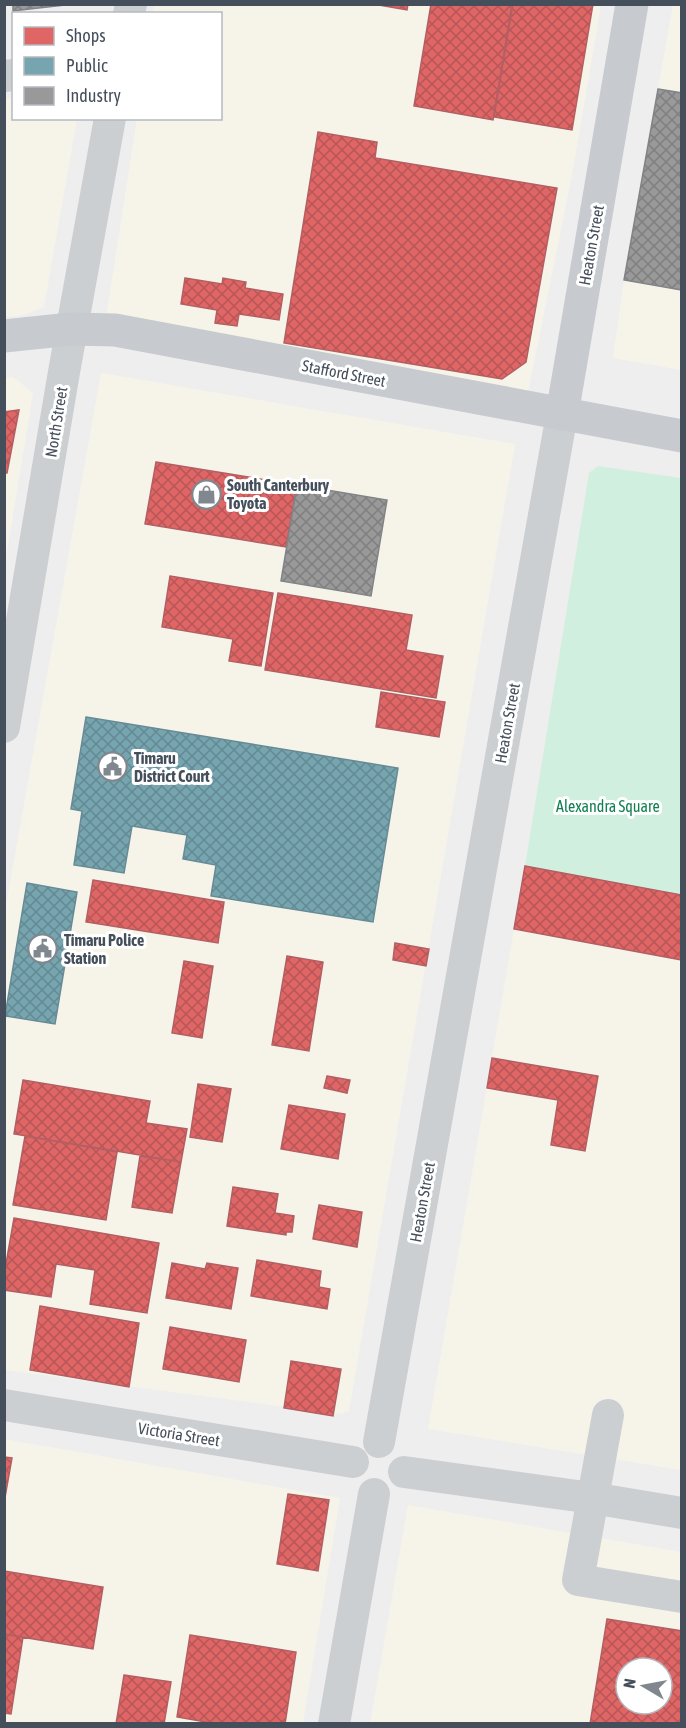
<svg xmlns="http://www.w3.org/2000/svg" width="686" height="1728" font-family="'Asap Condensed',sans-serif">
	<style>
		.commercial { fill: #f6f4e9; fill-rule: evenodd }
		.park { fill: #d1efdf }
		.shops { fill: url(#shops-cross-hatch); stroke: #b25f63; stroke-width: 1.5; fill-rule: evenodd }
		.public { fill: url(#public-cross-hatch); stroke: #678b96; stroke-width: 1.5 }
		.industry { fill: url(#industry-cross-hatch); stroke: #808387; stroke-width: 1.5 }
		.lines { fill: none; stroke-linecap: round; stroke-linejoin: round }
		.minor { stroke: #cccfd2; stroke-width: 32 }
		.major { stroke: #c7cacf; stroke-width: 33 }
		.labels { text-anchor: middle; stroke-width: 6; stroke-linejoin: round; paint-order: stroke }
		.street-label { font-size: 16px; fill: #454f5c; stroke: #fff }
		.poi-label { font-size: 16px; font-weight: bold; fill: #454f5c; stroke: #fff; text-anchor: start }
		.park-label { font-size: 16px; fill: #138052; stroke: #fff }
	</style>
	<defs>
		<pattern id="shops-cross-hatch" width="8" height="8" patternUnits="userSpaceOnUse" patternTransform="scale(1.5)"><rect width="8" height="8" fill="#e06666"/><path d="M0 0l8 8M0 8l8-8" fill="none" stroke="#b75657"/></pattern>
		<pattern id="public-cross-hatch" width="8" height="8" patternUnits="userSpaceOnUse" patternTransform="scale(1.5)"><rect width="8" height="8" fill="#76a5af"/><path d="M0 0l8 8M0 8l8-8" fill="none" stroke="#638992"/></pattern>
		<pattern id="industry-cross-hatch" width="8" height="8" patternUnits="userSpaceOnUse" patternTransform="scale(1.5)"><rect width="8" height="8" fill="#999"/><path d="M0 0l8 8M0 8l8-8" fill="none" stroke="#7f7f80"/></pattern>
	</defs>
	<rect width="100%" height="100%" fill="#efeeee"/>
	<path class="commercial" d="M154,5h447l-29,170 -45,222 -422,-73 32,-205 83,-1v-104l-67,-1z
		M673,5h8v365l-68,-12 11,-78z
		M13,98l1,20 63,1 -33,188 -20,8 -19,2 -1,-218z
		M101,373l414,71 -166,967 -9,3 -335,-44v-459z
		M13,377l20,16 -28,171 -1,-186z
		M525,866l156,29v575l-253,-41z
		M4,1439l336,59 -37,225h-298z
		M408,1505l273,47v171l-311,1zM626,1668h36v36h-36z"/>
	<path class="park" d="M598,466l83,12v417l-156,-29 64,-393z"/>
	<path class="shops" d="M373,4h35l-1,6z
		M431,4h81l-19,116 -79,-14z
		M513,4h80l-21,126 -78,-13z
		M318,132l59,10 -2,16 182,30 -31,174 -24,17 -218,-36z
		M185,278l37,6 1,-6 23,4 -1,6 38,6 -4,26 -40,-6 -2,12 -22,-3 2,-13 -36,-6z
		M19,410l-12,63h-3v-61z
		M156,462l141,23 -11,62 -141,-23z
		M170,576l103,17 -12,73 -32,-5 4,-22 -71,-12z
		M278,593l134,22 -6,35 37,6 -7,42 -171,-28z
		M381,692l64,10 -6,35 -63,-10z
		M525,866l157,29v65l-168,-31z
		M93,880l131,22 -6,41 -132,-21z
		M395,943l34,6 -3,17 -33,-6z
		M287,956l36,6 -14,89 -37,-6z
		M184,961l29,5 -11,72 -30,-5z
		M492,1058l106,18 -13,75 -34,-6 7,-45 -71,-12z
		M327,1076l23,4 -3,13 -23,-5z
		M23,1080l127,21 -4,22 41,6 -6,33 -167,-28z
		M198,1084l33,5 -9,53 -32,-5z
		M289,1105l56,9 -7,45 -57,-10z
		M25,1136l92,16 -11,68 -93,-15z
		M140,1156l41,6 -9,51 -40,-6z
		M233,1187l45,7 -3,19 19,3 -2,16h-6v3l-59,-9z
		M319,1205l43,7 -5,35 -44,-8z
		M14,1218l145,25 -12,70 -57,-9 5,-34 -39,-6 -5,33 -47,-7v-15z
		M257,1260l64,11 -2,16 11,2 -3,20 -76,-13z
		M172,1263l33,6 2,-6 31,5 -7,41 -65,-11z
		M40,1306l99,17 -10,64 -99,-17z
		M170,1327l76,13 -7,42 -76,-13z
		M291,1361l50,8 -8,47 -49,-8z
		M4,1457l8,1 -8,45z
		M288,1494l41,6 -11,71 -41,-7z
		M4,1571l99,16 -10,62 -89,-15z
		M607,1619l75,12v93h-92zM626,1668h36v36h-36z
		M4,1634l19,3 -12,77 -7,-1z
		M190,1635l106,17 -11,72h-68l-40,-7z
		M124,1675l47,7 -7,42h-48z"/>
	<path class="public" d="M86,717l312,51 -25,154 -162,-26 5,-31 -33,-6 4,-24 -55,-9 -8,47 -50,-8 8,-54 -11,-2z
		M27,883l50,9 -22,132 -50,-8z"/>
	<path class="industry" d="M13,4h61l-61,7z
		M658,89l24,4v197l-58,-10z
		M297,485l90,15 -16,96 -90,-15z"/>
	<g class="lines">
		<path class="minor" d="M129,14l2,-10
			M4,76l10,-1
			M4,727l60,-355 46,-254
			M4,1405l349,57
			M608,1415l-30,165 104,17
			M379,1442l183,-1028
			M404,1472l188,26 90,15
			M334,1724l40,-230"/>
		<path class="major" d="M4,336l67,-7 44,1 567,106
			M562,414l70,-410"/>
	</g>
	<defs>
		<symbol id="shop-ring" viewBox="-11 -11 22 22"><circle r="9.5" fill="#fff" stroke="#80878f" stroke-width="1.5"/><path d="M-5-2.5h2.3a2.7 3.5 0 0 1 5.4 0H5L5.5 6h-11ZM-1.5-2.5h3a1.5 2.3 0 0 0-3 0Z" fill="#80878f"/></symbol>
		<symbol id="civic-ring" viewBox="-11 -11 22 22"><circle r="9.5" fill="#fff" stroke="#80878f" stroke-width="1.5"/><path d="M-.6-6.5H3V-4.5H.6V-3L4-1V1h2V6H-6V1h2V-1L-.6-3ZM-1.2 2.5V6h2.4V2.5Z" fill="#80878f"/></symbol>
	</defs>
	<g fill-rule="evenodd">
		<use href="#shop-ring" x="190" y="478" width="33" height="33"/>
		<use href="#civic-ring" x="96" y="750" width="33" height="33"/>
		<use href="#civic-ring" x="26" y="932" width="33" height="33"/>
	</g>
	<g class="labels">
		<g class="street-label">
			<text transform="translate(591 245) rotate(-80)" y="6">Heaton Street</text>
			<text transform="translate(344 373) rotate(11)" y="6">Stafford Street</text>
			<text transform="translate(56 422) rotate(-81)" y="6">North Street</text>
			<text transform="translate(507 723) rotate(-80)" y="6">Heaton Street</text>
			<text transform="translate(422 1202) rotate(-80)" y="6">Heaton Street</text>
			<text transform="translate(179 1434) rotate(9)" y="6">Victoria Street</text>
		</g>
		<g class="poi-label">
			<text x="227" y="491">South Canterbury<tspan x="227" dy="18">Toyota</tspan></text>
			<text x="134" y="764">Timaru<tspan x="134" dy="18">District Court</tspan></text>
			<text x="64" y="946">Timaru Police<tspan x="64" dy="18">Station</tspan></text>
		</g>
		<g class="park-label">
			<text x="608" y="812">Alexandra Square</text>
		</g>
	</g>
	<rect width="686" height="1728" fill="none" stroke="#454f5c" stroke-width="12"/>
	<rect x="12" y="12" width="210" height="108" fill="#ffffff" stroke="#b5b9be" stroke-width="1.5"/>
	<rect x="24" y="27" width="30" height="18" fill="#e06666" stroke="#b5b9be" stroke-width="1.5"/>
	<text x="66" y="42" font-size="18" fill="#454f5c">Shops</text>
	<rect x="24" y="57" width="30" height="18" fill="#76a5af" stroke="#b5b9be" stroke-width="1.5"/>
	<text x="66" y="72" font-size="18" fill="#454f5c">Public</text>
	<rect x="24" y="87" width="30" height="18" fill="#999999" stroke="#b5b9be" stroke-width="1.5"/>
	<text x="66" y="102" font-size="18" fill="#454f5c">Industry</text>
	<g transform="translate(644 1686) rotate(280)"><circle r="28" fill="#ffffff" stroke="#b5b9be" stroke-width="1.5"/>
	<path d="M0-4.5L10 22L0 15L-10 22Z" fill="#80878f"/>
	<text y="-9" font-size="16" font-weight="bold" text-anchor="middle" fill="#454f5c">N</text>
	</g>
</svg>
